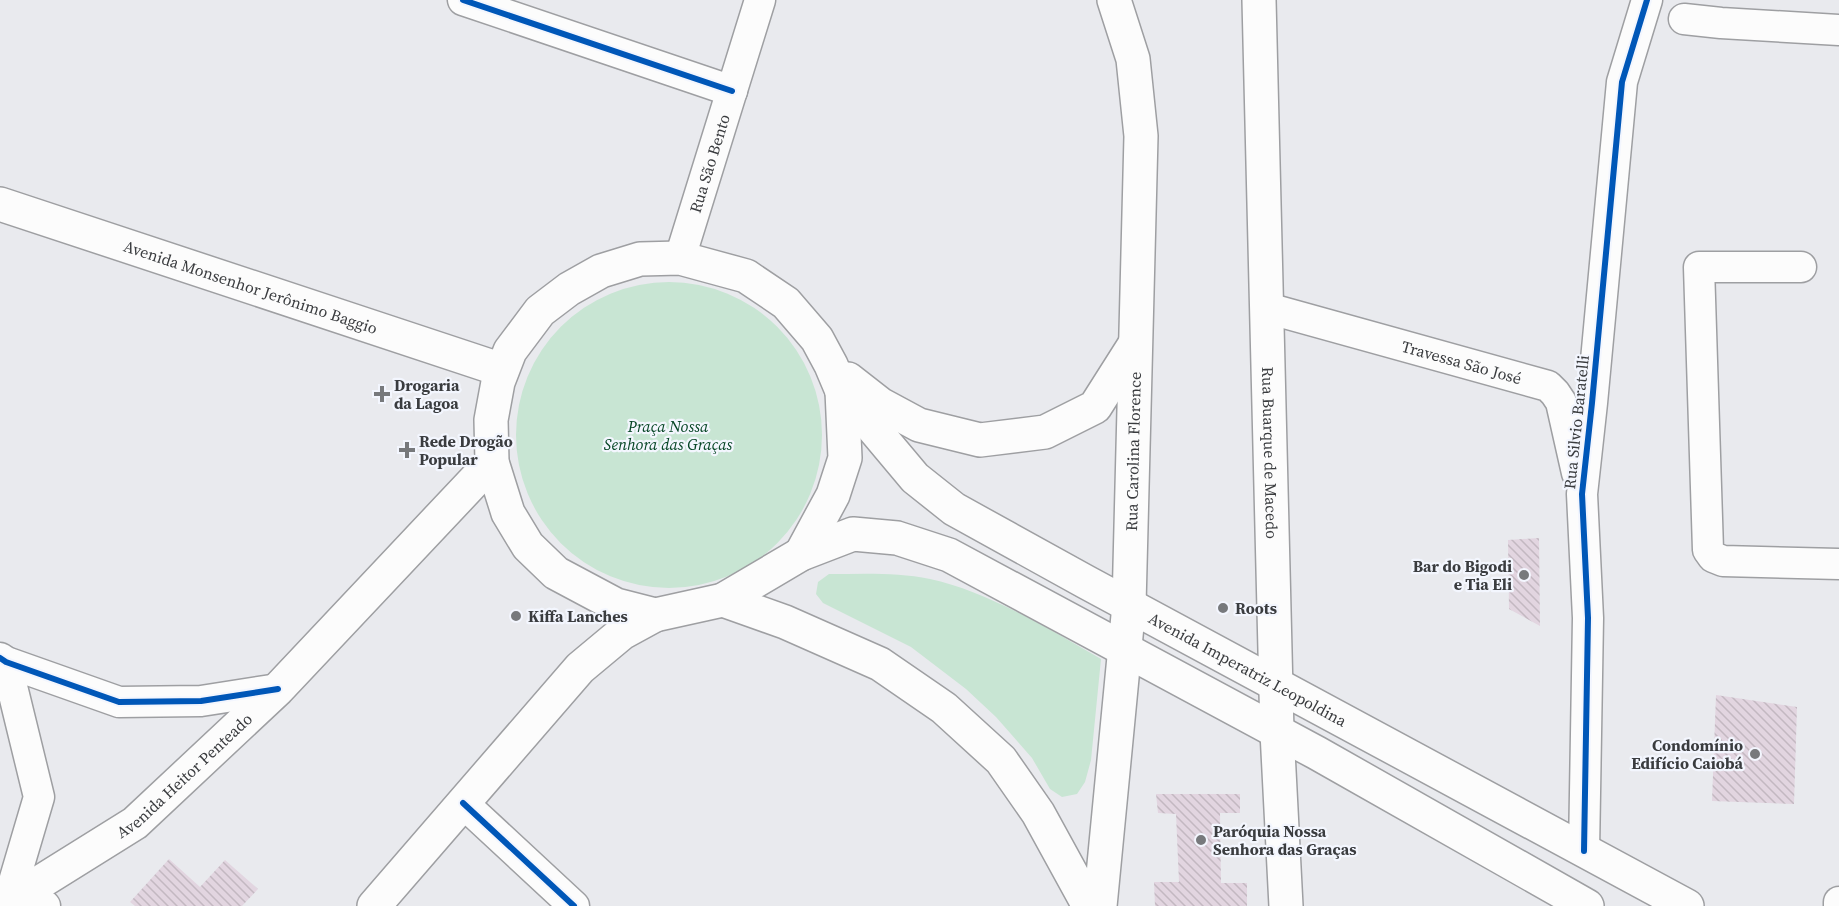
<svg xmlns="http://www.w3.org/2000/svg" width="1839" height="906" font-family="'Source Serif 4',serif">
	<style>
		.green { fill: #c8e5d3 }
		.building { fill: url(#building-back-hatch) }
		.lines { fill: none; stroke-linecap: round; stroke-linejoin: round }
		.minor-casing { stroke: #9e9fa2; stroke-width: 33 }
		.major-casing { stroke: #9e9fa2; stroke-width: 36 }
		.minor { stroke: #fcfcfc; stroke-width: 30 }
		.major { stroke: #fcfcfc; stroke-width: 33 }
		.cycleway-casing { stroke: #f3f6fe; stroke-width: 10 }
		.cycleway { stroke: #0057b8; stroke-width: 6 }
		.poi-dot { fill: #77797c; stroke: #f3f6fe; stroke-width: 2 }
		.labels { text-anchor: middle; stroke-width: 4.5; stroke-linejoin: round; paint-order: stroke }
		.street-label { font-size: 16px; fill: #3a3c3f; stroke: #f3f6fe }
		.poi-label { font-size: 16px; font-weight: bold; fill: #3a3c3f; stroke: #f3f6fe; text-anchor: start }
		.park-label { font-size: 16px; font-style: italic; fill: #064625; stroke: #f3f6fe }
	</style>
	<defs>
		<pattern id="building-back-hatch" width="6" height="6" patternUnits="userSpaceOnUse" patternTransform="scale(1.5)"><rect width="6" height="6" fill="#e2d5e0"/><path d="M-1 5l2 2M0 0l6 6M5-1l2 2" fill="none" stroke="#c3b8c1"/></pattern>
	</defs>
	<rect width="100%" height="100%" fill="#e9eaee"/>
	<path class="green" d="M516 435a153 153 0 1 1 306 0a153 153 0 1 1-306 0Z
		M829,574c34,0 68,-2 101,5 57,12 121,51 171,80l-10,101 -6,22 -8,12 -15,3 -12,-8 -18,-31 -36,-41 -30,-28 -55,-42 -88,-44 -7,-9 2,-12z"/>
	<path class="building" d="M1539,538l1,88 -31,-17 -1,-69z
		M1716,695l81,12 -3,97 -82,-3z
		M1156,794h84v19h-20l1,70h26v23h-92l-1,-24h25l-3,-68 -18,-1z
		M169,859l31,28 25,-27 33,29 -16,17h-107l-5,-4z"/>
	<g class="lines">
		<defs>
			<g id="minor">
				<path d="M463,0l269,91"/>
				<path d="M1684,19l37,4 118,7"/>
				<path id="s1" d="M680,258l80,-258"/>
				<path d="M1801,267h-102l9,283 5,7 10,4 116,3"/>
				<path id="s2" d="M1267,308l281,78 7,7 6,9 16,71"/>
				<path d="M0,658l6,4 113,40 82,-1 77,-12"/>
				<path d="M6,662l33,135 -31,105 37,4"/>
				<path d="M463,803l111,103"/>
				<path d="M1584,851l4,-233 -6,-124 10,-91 30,-321 25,-82"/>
				<path d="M1839,906v-4"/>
			</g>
			<g id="major">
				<path id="s3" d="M1259,0l18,732 9,174"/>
				<path id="s4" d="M0,204l502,166"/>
				<path d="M848,379l32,25 39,21 61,15 65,-8 50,-25 40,-63"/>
				<path d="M801,554l32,-59 12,-37 -3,-67"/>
				<path d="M723,600l62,22 95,42 64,44 57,52 37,53 51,93"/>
				<path id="s5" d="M2,906l133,-83 143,-134 214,-227"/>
				<path d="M374,906l206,-238 42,-35 33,-18"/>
				<path id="s6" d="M1100,906l29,-301 12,-469 -8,-77 -19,-59"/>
				<path id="s7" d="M1587,906l-270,-153 -368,-198 -52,-17 -44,-4 -52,20 -78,46 -68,15 -39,-10 -60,-32 -28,-27 -20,-33 -16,-51 -1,-42 7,-38 12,-31 30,-40 29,-22 32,-18 39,-12 40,-1 66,18 40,27 31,36 14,26 11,26 73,87 39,31 132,73 601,324"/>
			</g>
		</defs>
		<use href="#minor" class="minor-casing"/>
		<use href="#major" class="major-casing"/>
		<use href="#minor" class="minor"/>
		<use href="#major" class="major"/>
		<defs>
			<path id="cycleway" d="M463,0l269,91
				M0,658l6,4 113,40 82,-1 77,-12
				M463,803l111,103
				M1584,851l4,-233 -6,-124 10,-91 30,-321 25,-82"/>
		</defs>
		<use href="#cycleway" class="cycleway-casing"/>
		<use href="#cycleway" class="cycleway"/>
	</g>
	<g class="poi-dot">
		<path d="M379 385h6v6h6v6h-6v6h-6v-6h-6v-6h6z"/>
		<path d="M404 441h6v6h6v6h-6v6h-6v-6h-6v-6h6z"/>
		<circle cx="1524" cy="575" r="6"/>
		<circle cx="1223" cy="608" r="6"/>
		<circle cx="516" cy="616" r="6"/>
		<circle cx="1755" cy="754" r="6"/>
		<circle cx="1201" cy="840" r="6"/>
	</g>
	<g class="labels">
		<g class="street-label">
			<text dy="6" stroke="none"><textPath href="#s1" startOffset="99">Rua São Bento</textPath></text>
			<text dy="6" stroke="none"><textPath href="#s4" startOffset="264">Avenida Monsenhor Jerônimo Baggio</textPath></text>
			<text dy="6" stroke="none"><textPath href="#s2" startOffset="202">Travessa São José</textPath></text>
			<text transform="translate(1576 422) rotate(-84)" y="6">Rua Silvio Baratelli</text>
			<text dy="6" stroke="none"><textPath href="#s6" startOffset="456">Rua Carolina Florence</textPath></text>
			<text dy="6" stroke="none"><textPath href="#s3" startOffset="453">Rua Buarque de Macedo</textPath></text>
			<text dy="6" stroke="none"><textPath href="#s7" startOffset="2320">Avenida Imperatriz Leopoldina</textPath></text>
			<text dy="6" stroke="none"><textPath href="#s5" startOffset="225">Avenida Heitor Penteado</textPath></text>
		</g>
		<g class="poi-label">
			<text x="394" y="391">Drogaria<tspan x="394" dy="18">da Lagoa</tspan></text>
			<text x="419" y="447">Rede Drogão<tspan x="419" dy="18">Popular</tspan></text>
			<text x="1512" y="572" text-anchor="end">Bar do Bigodi<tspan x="1512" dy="18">e Tia Eli</tspan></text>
			<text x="1235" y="614">Roots</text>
			<text x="528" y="622">Kiffa Lanches</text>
			<text x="1743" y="751" text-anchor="end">Condomínio<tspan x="1743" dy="18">Edifício Caiobá</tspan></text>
			<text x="1213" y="837">Paróquia Nossa<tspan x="1213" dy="18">Senhora das Graças</tspan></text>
		</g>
		<g class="park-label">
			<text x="668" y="432">Praça Nossa<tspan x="668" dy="18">Senhora das Graças</tspan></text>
		</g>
	</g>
</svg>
